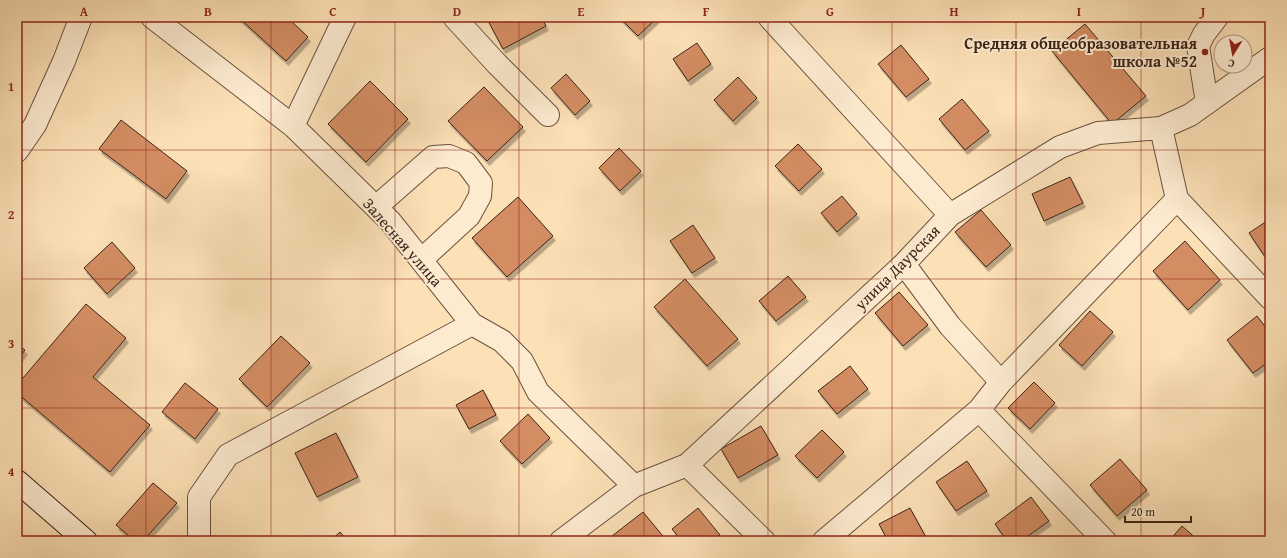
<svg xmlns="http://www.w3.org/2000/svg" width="1287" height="558" font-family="'Gentium Book Plus',serif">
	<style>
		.building { fill: #d48d64; stroke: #3b2319; filter: url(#shadow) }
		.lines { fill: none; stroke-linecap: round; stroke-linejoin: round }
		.minor-casing { stroke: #6b5240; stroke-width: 24 }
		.secondary-casing { stroke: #3b2319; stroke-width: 24 }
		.minor { stroke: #fdebd0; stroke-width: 22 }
		.secondary { stroke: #fdebd0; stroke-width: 22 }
		.grid { fill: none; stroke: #8f2418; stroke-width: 1; stroke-opacity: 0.55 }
		.poi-dot { fill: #8f2418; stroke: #fdebd0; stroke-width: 1.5 }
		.labels { text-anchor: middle; stroke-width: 4; stroke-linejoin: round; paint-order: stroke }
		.poi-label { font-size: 16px; font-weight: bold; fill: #3b2319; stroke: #fdebd0; text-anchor: end }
		.street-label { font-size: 16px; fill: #3b2319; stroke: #fdebd0 }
		.neatline { fill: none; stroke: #8f2418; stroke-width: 1.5 }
		.grid-label { font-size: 13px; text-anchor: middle; font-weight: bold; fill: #8f2418 }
	</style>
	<defs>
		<filter id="shadow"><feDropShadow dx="2.5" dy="4.5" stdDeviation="0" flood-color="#0004"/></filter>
	</defs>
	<rect width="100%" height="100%" fill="#fce0b6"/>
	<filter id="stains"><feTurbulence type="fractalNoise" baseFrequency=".005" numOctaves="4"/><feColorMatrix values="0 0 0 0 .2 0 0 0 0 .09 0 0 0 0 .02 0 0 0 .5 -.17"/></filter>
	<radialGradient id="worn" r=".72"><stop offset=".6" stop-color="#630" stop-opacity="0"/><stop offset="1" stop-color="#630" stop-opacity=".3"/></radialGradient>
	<path class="building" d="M238,17h49l21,20 -22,24z
		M486,17h55l5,9 -43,23z
		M619,17h39l-20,19z
		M1085,24l61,72 -34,28 -60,-73z
		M697,43l14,21 -23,17 -15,-22z
		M901,45l28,34 -23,18 -28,-33z
		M566,74l24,27 -15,14 -24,-27z
		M738,77l19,21 -24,23 -19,-21z
		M370,81l38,38 -42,43 -38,-38z
		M484,87l39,40 -36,34 -39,-40z
		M962,99l27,32 -24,19 -26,-31z
		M121,120l66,51 -21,28 -67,-50z
		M798,144l24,25 -23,22 -24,-25z
		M619,148l22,23 -21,20 -21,-23z
		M1070,177l13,26 -39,18 -12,-27z
		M842,196l15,18 -20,18 -16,-19z
		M518,197l35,39 -46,41 -35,-39z
		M981,210l30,35 -25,22 -31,-35z
		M1270,219v45l-21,-31z
		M693,225l22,33 -23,15 -22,-32z
		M1185,241l35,39 -32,30 -35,-39z
		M112,242l23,26 -28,26 -23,-26z
		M788,276l18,21 -30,24 -17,-20z
		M685,279l53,60 -31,27 -53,-59z
		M899,292l29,33 -25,21 -28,-33z
		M86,304l40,34 -33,39 57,48 -40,47 -93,-79v-8z
		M1090,311l23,21 -31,34 -23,-21z
		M1257,316l13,17v28l-17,12 -26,-33z
		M281,336l29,27 -43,44 -28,-28z
		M17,344l8,6 -8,11z
		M850,366l18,23 -31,25 -19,-23z
		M1034,382l21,21 -25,26 -22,-21z
		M185,383l33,26 -23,30 -33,-27z
		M483,390l13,25 -27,14 -13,-24z
		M528,414l22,24 -28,26 -22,-23z
		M761,426l17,29 -40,23 -17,-29z
		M822,430l22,22 -27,26 -22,-22z
		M336,433l22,44 -41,20 -22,-44z
		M1120,459l27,31 -30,26 -27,-31z
		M967,461l20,30 -31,20 -20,-29z
		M153,483l24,20 -34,38h-8l-19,-16z
		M1031,497l18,24 -28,20h-14l-12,-17z
		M698,508l22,27 -7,6h-31l-10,-12z
		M910,508l18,33h-40l-9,-17z
		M643,512l24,29h-51l-4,-5z
		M1182,526l17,15h-30z
		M340,532l8,9h-18z"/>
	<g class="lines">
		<defs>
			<path id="minor" d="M152,17l141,109 97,95 82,103 30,17 20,20 16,31 96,94
				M454,17l43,47 51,51
				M769,17l181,198
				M1207,103l-9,-57 6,-12 13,-17
				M293,126l52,-109
				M1161,128l16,71
				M17,151l18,-26 29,-64 17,-44
				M1177,199l93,99
				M376,207l57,-50 16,-1 17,7 15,20 -1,13 -11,20 -48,44
				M904,264l46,62 51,56
				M979,410l126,131
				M687,465l77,76
				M199,541v-44l29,-42 244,-131
				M561,541l73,-55 53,-21 217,-201 46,-49 110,-68 38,-14 63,-5 29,-13 80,-57
				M824,541l155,-131 22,-28 176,-183"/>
			<path id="secondary" d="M17,481l69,60"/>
		</defs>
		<use href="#minor" class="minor-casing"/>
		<use href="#secondary" class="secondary-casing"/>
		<use href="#minor" class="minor"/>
		<use href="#secondary" class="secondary"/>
	</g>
	<path class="grid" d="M146,17v524M271,17v524M395,17v524M519,17v524M644,17v524M768,17v524M892,17v524M1016,17v524M1141,17v524M17,150h1253M17,279h1253M17,408h1253"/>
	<circle class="poi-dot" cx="1205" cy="52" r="4"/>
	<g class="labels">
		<g class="poi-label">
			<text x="1197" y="49">Средняя общеобразовательная<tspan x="1197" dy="18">школа №52</tspan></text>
		</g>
		<g class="street-label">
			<text transform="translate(403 242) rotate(49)" y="6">Залесная улица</text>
			<text transform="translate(897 267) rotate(-45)" y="6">улица Даурская</text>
		</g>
	</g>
	<rect width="1287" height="558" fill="none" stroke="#fce0b6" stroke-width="44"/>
	<g transform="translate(1233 54) rotate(191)"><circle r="19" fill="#fdebd0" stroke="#af9b87"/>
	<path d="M0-3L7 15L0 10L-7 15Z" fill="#8f2418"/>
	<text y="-6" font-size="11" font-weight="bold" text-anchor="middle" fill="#3b2319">С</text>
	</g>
	<path d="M1125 516v6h66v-6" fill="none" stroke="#3b2319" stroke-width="2"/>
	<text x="1131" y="516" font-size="12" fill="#3b2319" stroke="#fdebd0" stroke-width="3" paint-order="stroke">20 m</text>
	<rect x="22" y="22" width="1243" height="514" class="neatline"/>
	<g class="grid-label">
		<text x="84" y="16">A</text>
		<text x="208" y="16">B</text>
		<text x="333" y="16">C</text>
		<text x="457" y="16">D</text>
		<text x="581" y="16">E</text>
		<text x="706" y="16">F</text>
		<text x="830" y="16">G</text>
		<text x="954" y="16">H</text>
		<text x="1079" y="16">I</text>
		<text x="1203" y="16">J</text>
		<text x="11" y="91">1</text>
		<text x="11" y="219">2</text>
		<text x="11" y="348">3</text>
		<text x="11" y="476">4</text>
	</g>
	<rect width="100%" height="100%" filter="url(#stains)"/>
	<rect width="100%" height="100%" fill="url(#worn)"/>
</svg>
